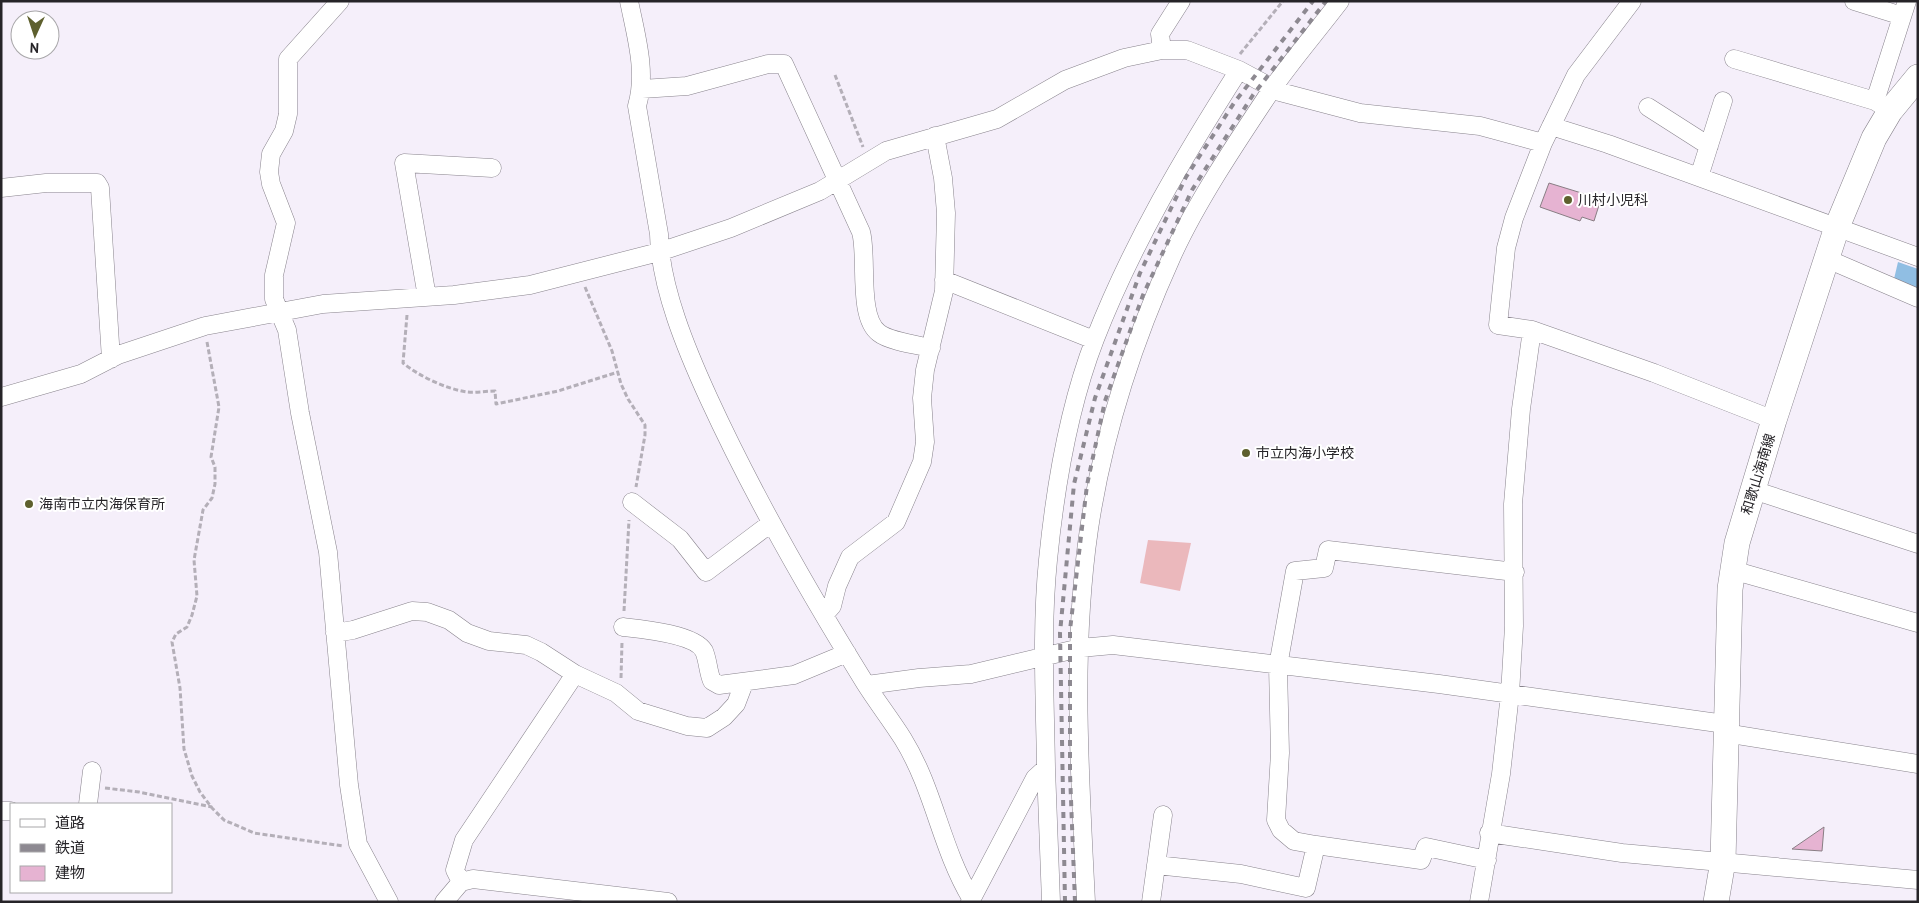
<svg xmlns="http://www.w3.org/2000/svg" width="1919" height="903" font-family="'PT Sans','Noto Sans JP',sans-serif">
	<style>
		.green { fill: #ebb8bc }
		.water { fill: #90bee3 }
		.building { fill: #e6b3d2; stroke: #897e84 }
		.lines { fill: none; stroke-linecap: round; stroke-linejoin: round }
		.minor-casing { stroke: #88838c; stroke-width: 19 }
		.secondary-casing { stroke: #88838c; stroke-width: 26 }
		.path { stroke: #b4afb8; stroke-width: 3; stroke-dasharray: 5 2.5; stroke-linecap: butt }
		.minor { stroke: #fff; stroke-width: 18 }
		.secondary { stroke: #fff; stroke-width: 25 }
		.rail { stroke: #8d8991; stroke-width: 4; stroke-dasharray: 6 6; stroke-linecap: butt }
		.poi-dot { fill: #5e602e; stroke: #fff; stroke-width: 2 }
		.labels { text-anchor: middle; stroke-width: 4; stroke-linejoin: round; paint-order: stroke }
		.poi-label { font-size: 14px; fill: #262428; stroke: #fff; text-anchor: start }
		.street-label { font-size: 14px; fill: #262428; stroke: #fff }
	</style>
	<rect width="100%" height="100%" fill="#f5effa"/>
	<path class="green" d="M1148,540l43,3 -11,48 -40,-8z"/>
	<path class="water" d="M1898,262l20,7v21l-24,-11z"/>
	<path class="building" d="M1549,183l39,12 -1,3 13,4 -6,19 -12,-4 -2,4 -40,-14z
		M1824,827l-2,24 -30,-2z"/>
	<g class="lines">
		<defs>
			<path id="minor" d="M340,1l-52,58v55l-4,17 -13,23 -2,18 2,12 15,39 -12,52v24l13,31 13,83 28,139 21,233 9,59 31,58
				M629,1c7,35 18,71 8,105l22,128c1,53 28,117 50,165 45,98 99,192 156,284 12,19 26,37 38,56 31,50 38,109 68,159
				M1632,1l-56,74 -33,68 -29,75 -8,30 -8,77 34,5 122,43 120,47
				M1854,1l48,15
				M1162,50l-2,-16 21,-33
				M1734,59l141,42
				M642,89l45,-3 81,-22h16l77,168c7,24 -4,85 18,101 10,8 38,12 52,15
				M1883,106l-8,-5 32,-100
				M1648,107l61,39
				M1551,126l57,18 310,113
				M1699,177l24,-76
				M1,188l45,-5h51l3,5 11,171
				M1825,258l93,40
				M944,280l150,60
				M427,297l-23,-134 88,5
				M1,397l80,-23 37,-19 87,-29 118,-22 131,-9 76,-10 129,-33 72,-24 89,-37 66,-40 111,-32 68,-39 59,-22 38,-8h25l52,20 41,22 80,21 120,13 63,17
				M1753,490l165,54
				M632,502l48,37 26,33 65,-49
				M1732,570l186,53
				M824,615l8,-9 5,-20 13,-29 46,-35 26,-60 3,-20 -3,-44 3,-28 19,-79 2,-78 -3,-35 -8,-42
				M623,627c18,2 72,7 81,24 4,9 4,21 8,30l7,4 75,-10 53,-22
				M335,633l18,-3 59,-19 15,1 22,8 18,13 22,8 37,4 15,7 34,22
				M867,685l52,-7 52,-4 109,-26 33,-3 326,39 286,40
				M1725,733l193,31
				M1046,768l5,134
				M88,804l4,-33
				M1,811h10
				M1489,833l133,20 296,27
				M1316,845l-22,-4 -13,-11 -5,-10 4,-67 -2,-87 17,-95 29,-3 4,-18 187,22
				M1156,865l85,9 65,14 10,-43 105,15 5,-13 61,13
				M461,882l-6,-12 9,-30 111,-166 41,19 22,18 49,15 20,2 17,-11 12,-13 8,-21
				M444,902l17,-20 12,-3 195,23
				M970,902l65,-124 11,-10c-1,-69 -5,-139 2,-208 7,-71 21,-154 47,-221 37,-95 89,-183 144,-269
				M1086,902c-6,-124 -15,-250 3,-373 14,-94 44,-187 83,-273 25,-55 66,-116 100,-167 21,-30 46,-59 68,-88
				M1151,902l12,-87
				M1479,902l22,-128 9,-80 4,-68 -1,-122 8,-95 11,-79"/>
			<path id="secondary" d="M1716,902l7,-41 7,-272 7,-46 37,-123 63,-193 37,-89 16,-27 28,-34"/>
		</defs>
		<use href="#minor" class="minor-casing"/>
		<use href="#secondary" class="secondary-casing"/>
		<path class="path" d="M1240,54l43,-53
			M835,75l28,72
			M585,287l27,64 9,33 7,15 17,26v10l-9,52
			M407,315l-4,48c16,13 43,26 64,29 9,1 19,-1 28,-1l1,13 62,-13 60,-19
			M207,342l12,65 -8,50 4,10v17l-3,14 -9,12 -9,50 3,36 -5,19 -5,12 -11,7 -4,8 8,46 4,61 8,27 8,16 12,16 12,12 30,13 89,13
			M624,611l5,-91
			M621,678l1,-36
			M105,788l34,4 73,15"/>
		<use href="#minor" class="minor"/>
		<use href="#secondary" class="secondary"/>
		<path class="rail" d="M1065,902l-5,-269 14,-149 21,-86 45,-125 46,-96 48,-74 79,-102
			M1075,902l-5,-128v-144l17,-145 18,-84 38,-106 49,-105 61,-95 73,-94"/>
	</g>
	<g class="poi-dot">
		<circle cx="1568" cy="200" r="5"/>
		<circle cx="1246" cy="453" r="5"/>
		<circle cx="29" cy="504" r="5"/>
	</g>
	<g class="labels">
		<g class="poi-label">
			<text x="1578" y="205">川村小児科</text>
			<text x="1256" y="458">市立内海小学校</text>
			<text x="39" y="509">海南市立内海保育所</text>
		</g>
		<g class="street-label">
			<text transform="translate(1758 474) rotate(-73)" y="5">和歌山海南線</text>
		</g>
	</g>
	<rect width="1919" height="903" fill="none" stroke="#262428" stroke-width="5"/>
	<rect x="10" y="803" width="162" height="90" fill="#ffffff" stroke="#a8a7a9"/>
	<rect x="20" y="819" width="25" height="8" fill="#ffffff" stroke="#a8a7a9"/>
	<text x="55" y="828" font-size="15" fill="#262428">道路</text>
	<rect x="20" y="844" width="25" height="8" fill="#8d8991" stroke="#a8a7a9"/>
	<text x="55" y="853" font-size="15" fill="#262428">鉄道</text>
	<rect x="20" y="866" width="25" height="15" fill="#e6b3d2" stroke="#a8a7a9"/>
	<text x="55" y="878" font-size="15" fill="#262428">建物</text>
	<g transform="translate(35 35) rotate(183)"><circle r="24" fill="#ffffff" stroke="#a8a7a9"/>
	<path d="M0-4L9 19L0 12L-9 19Z" fill="#5e602e"/>
	<text y="-8" font-size="14" font-weight="bold" text-anchor="middle" fill="#262428">N</text>
	</g>
</svg>
